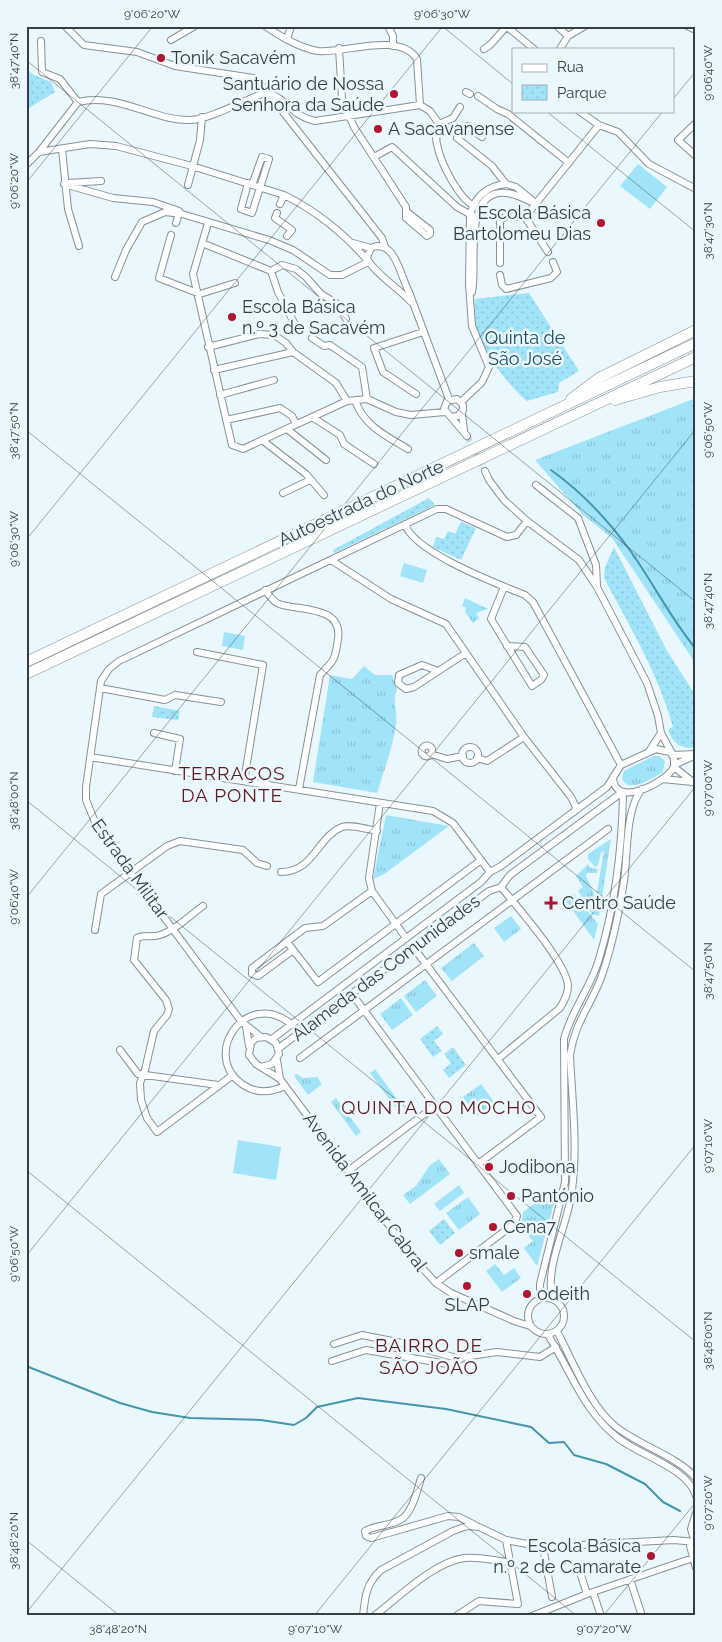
<svg xmlns="http://www.w3.org/2000/svg" width="722" height="1642" font-family="Raleway,sans-serif">
	<style>
		.grass { fill: url(#grass-tufts) }
		.park { fill: url(#park-dots) }
		.pitch { fill: #a1e3f9 }
		.lines { fill: none; stroke-linecap: round; stroke-linejoin: round }
		.stream { stroke: #4595ac; stroke-width: 2 }
		.minor-tunnel { stroke: #c6d3d7; stroke-width: 6; stroke-dasharray: 6 3; stroke-linecap: butt }
		.minor-casing { stroke: #859297; stroke-width: 8 }
		.highway-casing { stroke: #859297; stroke-width: 11 }
		.minor { stroke: #fff; stroke-width: 6 }
		.highway { stroke: #fff; stroke-width: 10 }
		.ticks { fill: none; stroke: #383e40; stroke-width: 1; stroke-opacity: 0.45 }
		.poi-dot { fill: #ac162e; stroke: #eaf8fd; stroke-width: 2 }
		.labels { text-anchor: middle; stroke-width: 5; stroke-linejoin: round; paint-order: stroke }
		.poi-label { font-size: 18px; fill: #383e40; stroke: #eaf8fd; text-anchor: start }
		.park-label { font-size: 18px; fill: #1d4d5b; stroke: #eaf8fd }
		.street-label { font-size: 18px; fill: #383e40; stroke: #eaf8fd }
		.neighbourhood-label { font-size: 19px; letter-spacing: 1px; fill: #5f1a1f; stroke: #eaf8fd }
		.neatline { fill: none; stroke: #383e40; stroke-width: 2 }
		.ticks-label { font-size: 12px; text-anchor: middle; fill: #383e40 }
	</style>
	<defs>
		<pattern id="grass-tufts" width="24" height="20" patternUnits="userSpaceOnUse" patternTransform="scale(1.25)"><rect width="24" height="20" fill="#a1e3f9"/><path d="M3 7l-1-3M5 7V3M7 7l1-3M15 17l-1-3M17 17v-4M19 17l1-3" fill="none" stroke="#8bc4d6"/></pattern>
		<pattern id="park-dots" width="8" height="8" patternUnits="userSpaceOnUse" patternTransform="scale(1.25)"><rect width="8" height="8" fill="#a1e3f9"/><path d="M2 2h.1M6 6h.1" fill="none" stroke="#8bc4d6" stroke-width="1.8" stroke-linecap="round"/></pattern>
	</defs>
	<rect width="100%" height="100%" fill="#eaf8fd"/>
	<path class="grass" d="M696,398v280l-4,-20 -80,-120 -29,-23 -48,-55z
		M465,598l23,11 -12,4 3,5 -6,5 -8,-11 1,-4 -4,-2z
		M364,666l11,9h17l5,14c-5,14 1,22 -1,35 -3,24 -12,46 -19,69l-64,-11 17,-107 22,4z
		M654,756h5l6,5 -2,11c-10,6 -35,23 -41,6l2,-7z
		M386,815l63,11 -66,49 -10,4z
		M611,839l-12,77 -7,-2 -4,-6 7,-4 9,-54 -3,3 -3,12 -3,2 -7,-8v-5z
		M588,864l3,4 7,1 -1,4h-10l-1,3 8,17 -1,8 -6,3 -9,-13 5,-4 -7,-11z
		M574,894l24,30 -4,16 -28,-39z
		M511,916l10,13 -17,13 -10,-14z
		M474,943l10,13 -32,25 -11,-13z
		M425,980l12,16 -21,16 -12,-16z
		M401,998l12,17 -21,15 -12,-16z
		M375,1069l25,34 -5,4 -25,-34z
		M297,1074l6,4 14,-1 5,7 -14,11 -14,-19z
		M481,1084l14,19 -18,13 -14,-19z
		M336,1098l25,34 -5,4 -25,-34z
		M439,1159l11,15 -40,30 -7,-9 13,-9 14,-21z
		M459,1185l5,8 -24,18 -6,-7z
		M556,1188l2,1 -21,77 -13,-18 9,-7 -12,-13 2,-16z
		M468,1197l12,17 -21,16 -13,-17z
		M495,1264l9,11 10,-7 7,10 -19,14 -16,-21z"/>
	<path class="park" d="M26,69l8,6 17,7 4,10 -29,18z
		M529,293l50,78 -20,12 -1,9 -31,9c-14,-10 -49,-55 -52,-71 -2,-10 0,-22 0,-31z
		M429,498l6,7 -101,48 -1,-3z
		M461,522l15,6 -15,32 -28,-13 3,-10 8,2 4,-8 7,3z
		M614,547l53,104 29,45v51c-15,3 -24,-4 -28,-18l5,-2c-15,-54 -43,-100 -69,-149l1,-11z
		M154,706l26,5 -2,9 -26,-3z
		M437,1026l6,8 -9,7 8,10 -9,6 -13,-18z
		M453,1047l13,18 -17,13 -6,-8 8,-7 -7,-9z
		M444,1219l11,14 -15,12 -11,-14z"/>
	<path class="pitch" d="M638,164l29,23 -17,22 -30,-23z
		M404,563l23,7 -4,13 -23,-7z
		M224,632l21,4 -2,14 -21,-4z
		M238,1140l43,7 -5,33 -43,-7z"/>
	<g class="lines">
		<path class="stream" d="M551,470c31,22 56,49 78,79 24,33 41,69 67,100
			M26,1366l94,37 32,9 38,6 71,2 33,5 12,-7 11,-11 41,-9 88,11 85,18 18,16 15,-1 10,13 32,9 39,20 18,18 17,9"/>
		<path class="minor-tunnel" d="M467,436l18,35"/>
		<defs>
			<path id="minor" d="M65,26l19,19 53,7 38,14 78,12 8,6 121,154 3,9
				M265,26c15,10 34,22 53,25 25,3 81,-20 99,8l3,46
				M388,26l5,10v10
				M506,26l28,23
				M557,26l11,10
				M687,26l9,4
				M287,39l4,-13
				M171,40l24,-14
				M41,41l1,31 18,7 18,23
				M339,48l3,51 12,28 52,80v11l21,18 3,-2v-4l-23,-18
				M484,49l6,-4 17,-19
				M560,49l8,-13 17,-10
				M466,92l4,2
				M267,93c22,6 22,22 48,28l105,-16 10,6 9,13
				M478,96l19,13 11,5 61,49
				M579,111l20,14 19,7 31,32 47,25
				M696,123l-18,17 18,16
				M439,124c-2,7 -4,13 -2,20 3,18 22,56 39,63
				M439,124l14,-6 7,-11
				M482,137l-15,-11 -10,12 35,28 14,18 10,3 16,13
				M62,149l6,60 11,37
				M39,152l39,-50c40,-10 78,20 113,18 20,-1 55,-21 76,-28
				M374,157l18,-10 65,60 16,9
				M26,165l13,-13 51,-8 26,2 76,20 92,29c31,15 61,39 83,65
				M68,183l33,-2
				M248,183l-7,26 11,4 17,-54 -7,-2 -10,28
				M64,184l49,14 40,4 26,9
				M188,185l12,-45 2,-23
				M280,204l4,-9
				M277,213l-2,5 17,12 -5,6
				M525,217l74,-92
				M176,223l3,-10
				M208,223l-15,51 39,171 11,4 104,-48 20,-2 29,13 15,3 34,-3
				M171,235l-12,43 41,16 35,-11
				M202,243l69,28 11,-6 14,4 10,8 15,17 15,9 10,16
				M353,243l18,5
				M500,263v-43l7,-4 18,1 23,35
				M271,271l7,21 21,40
				M500,275l2,10 4,4 45,-11 6,-6 -4,-10
				M115,277l11,-27 16,-28 23,-10 17,2 87,26 24,10 37,25h12l26,-13
				M472,292c6,-24 -11,-103 34,-99 9,0 20,7 29,10
				M411,302c-9,-11 -43,-34 -44,-45l4,-9c24,-11 30,30 38,44l40,107
				M312,338l12,8 6,-1 32,22 5,32
				M208,347l51,-13 15,1 12,8 7,9 43,31 11,18
				M214,370l79,-18
				M416,394l-33,-22 -9,-24 49,-16
				M220,395l54,-15
				M355,400c8,25 31,36 53,49
				M461,402l21,-20 7,-15 -17,-41 -3,-42 1,-69c5,-18 16,-29 36,-31
				M462,413l2,18
				M312,417l28,18 4,9 30,20
				M451,417l7,-1 5,-6v-5l-6,-6 -10,2 -3,8 23,27
				M226,420l54,-12 12,8 4,8
				M287,429l39,31
				M262,440l44,34 18,21
				M485,471l4,9 15,20 23,21 52,39 18,27 50,96 11,33 3,17 13,24v10c-7,15 -60,43 -61,10
				M536,485l42,33 18,47 1,21
				M283,493l27,-13
				M405,524c8,28 93,60 120,71l8,7 88,163
				M331,560l60,39 55,25 78,113 47,60 5,10 -2,5
				M504,587l-13,32 41,67 9,-6 3,-5 -19,-28 -18,-1
				M265,590c4,5 8,12 14,14 20,7 64,1 59,35 -3,22 -4,21 -18,36l-21,114
				M197,652l66,13 -19,116
				M438,671l-16,-6 -23,10 -1,8 8,6 8,-2 52,-34
				M100,688l65,12 10,-5 46,7
				M154,733l26,6 -5,32
				M421.5 751a5.5 5.5 0 1 1 11 0a5.5 5.5 0 1 1-11 0Z
				M462 755a8 8 0 1 1 16 0a8 8 0 1 1-16 0Z
				M650,750l11,-17
				M431,754l16,5 16,-3
				M672,755l24,-1
				M90,757l343,54 20,12 37,49
				M477,758l10,3 37,-24
				M674,765l22,-10
				M674,767l19,15
				M662,779l31,3
				M380,803l-11,75 3,13 34,47
				M281,872c33,0 36,-35 61,-45 8,-3 25,2 35,4
				M203,906c-13,9 -27,24 -43,29 -8,3 -15,-1 -23,3l-3,22 32,40 3,9 -2,6 -13,16 -9,39 -5,13 1,17 6,18 10,14 76,-57
				M95,930l6,-36 66,-48 13,-5 63,9 14,13 10,3
				M287,942l31,40 163,-122
				M413,947l128,170 -63,47
				M293,950l-35,26 -6,-2v-6l53,-40 18,-2 49,-35
				M352,994l165,222 -3,8 -78,59
				M246,1027l3,19
				M261,1037l-20,-16 -144,-194 -11,-27v-13l15,-106 8,-12 10,-8 318,-152h9l61,28 9,-2 11,-14
				M272,1039l209,-157 9,-10 11,-6 106,-79 14,-22 35,-16 14,3
				M279,1048l210,-157 12,-4 9,-12 111,-82
				M120,1050l18,24 80,11
				M300,1058l308,-229
				M498,1059l62,-51c4,-7 8,-13 8,-22 -1,-23 -51,-79 -67,-99
				M277,1060l3,19 134,180 22,24 15,10 63,28 16,5
				M261,1067l11,-3 7,-10 -3,-11 -10,-6 -10,1 -5,5 -2,12 7,9 24,15
				M285,1086c-13,6 -27,8 -40,0 -47,-29 1,-99 46,-62
				M348,1171l87,-65
				M528 1316a18 18 0 1 1 36 0a18 18 0 1 1-36 0Z
				M540,1299v-15l25,-102 -1,-143c7,-28 27,-52 35,-80 16,-53 23,-111 24,-165
				M552,1299c-7,-36 16,-73 20,-109 6,-44 0,-91 -2,-135 5,-33 20,-48 31,-77 11,-31 18,-65 23,-97 4,-27 1,-72 18,-92
				M557,1331c15,29 33,75 58,95 23,19 62,30 81,52
				M548,1335c23,36 35,76 70,103 23,18 70,30 78,58
				M334,1344l28,-9 40,8 55,15 40,-6 43,5 16,-10
				M332,1361l34,-11 81,14 14,-5
				M421,1478c-4,13 -9,36 -21,42 -11,6 -24,5 -35,11l1,5 5,2 77,-22 11,1 16,8
				M694,1540l-4,6 6,22
				M543,1547l9,50
				M693,1558l3,-12 -5,-17 5,-16
				M578,1566l9,28
				M630,1579l12,37
				M593,1592l8,24
				M363,1616c2,-20 3,-32 18,-46l72,-39 14,-5 12,1 27,13 37,7 131,-7 22,2
				M374,1616c24,-18 60,-54 90,-58 14,-2 31,3 46,4
				M456,1616l23,-15 39,3 -12,-64
				M532,1616l55,-22 106,-36"/>
			<path id="highway" d="M571,399l28,-21 97,-48
				M615,400l45,-13 36,-6
				M26,662l670,-319
				M26,674l670,-317"/>
		</defs>
		<use href="#minor" class="minor-casing"/>
		<use href="#highway" class="highway-casing"/>
		<use href="#minor" class="minor"/>
		<use href="#highway" class="highway"/>
	</g>
	<path class="ticks" d="M442,26l71,58M26,60l670,542M673,99l23,-28M546,111l150,121M26,183l127,-157M26,430l670,542M26,540l417,-514M26,800l670,542M26,898l637,-787M26,1170l551,446M26,1256l670,-827M26,1540l94,76M26,1613l670,-827M314,1616l382,-472M603,1616l93,-114"/>
	<g class="poi-dot">
		<circle cx="161" cy="58" r="5"/>
		<circle cx="394" cy="94" r="5"/>
		<circle cx="378" cy="129" r="5"/>
		<circle cx="601" cy="223" r="5"/>
		<circle cx="232" cy="317" r="5"/>
		<path d="M548.5 895.5h5v5h5v5h-5v5h-5v-5h-5v-5h5z"/>
		<circle cx="489" cy="1167" r="5"/>
		<circle cx="511" cy="1196" r="5"/>
		<circle cx="493" cy="1227" r="5"/>
		<circle cx="459" cy="1253" r="5"/>
		<circle cx="467" cy="1286" r="5"/>
		<circle cx="527" cy="1294" r="5"/>
		<circle cx="651" cy="1556" r="5"/>
	</g>
	<g class="labels">
		<g class="poi-label">
			<text x="171" y="64">Tonik Sacavém</text>
			<text x="384" y="90" text-anchor="end">Santuário de Nossa<tspan x="384" dy="21">Senhora da Saúde</tspan></text>
			<text x="388" y="135">A Sacavanense</text>
			<text x="591" y="219" text-anchor="end">Escola Básica<tspan x="591" dy="21">Bartolomeu Dias</tspan></text>
			<text x="242" y="313">Escola Básica<tspan x="242" dy="21">n.º 3 de Sacavém</tspan></text>
			<text x="562" y="909">Centro Saúde</text>
			<text x="499" y="1173">Jodibona</text>
			<text x="521" y="1202">Pantónio</text>
			<text x="503" y="1233">Cena7</text>
			<text x="469" y="1259">smale</text>
			<text x="537" y="1300">odeith</text>
			<text x="467" y="1311" text-anchor="middle">SLAP</text>
			<text x="641" y="1552" text-anchor="end">Escola Básica<tspan x="641" dy="21">n.º 2 de Camarate</tspan></text>
		</g>
		<g class="park-label">
			<text x="525" y="344">Quinta de<tspan x="525" dy="21">São José</tspan></text>
		</g>
		<g class="street-label">
			<text transform="translate(361 503) rotate(-25)" y="6">Autoestrada do Norte</text>
			<text transform="translate(130 869) rotate(54)" y="6">Estrada Militar</text>
			<text transform="translate(386 968) rotate(-37)" y="6">Alameda das Comunidades</text>
			<text transform="translate(365 1192) rotate(53)" y="6">Avenida Amílcar Cabral</text>
		</g>
		<g class="neighbourhood-label">
			<text x="232" y="780">TERRAÇOS<tspan x="232" dy="22">DA PONTE</tspan></text>
			<text x="439" y="1114">QUINTA DO MOCHO</text>
			<text x="429" y="1352">BAIRRO DE<tspan x="429" dy="22">SÃO JOÃO</tspan></text>
		</g>
	</g>
	<rect width="722" height="1642" fill="none" stroke="#eaf8fd" stroke-width="55"/>
	<rect x="512" y="48" width="162" height="65" fill="#eaf8fd" stroke="#a3aeb1"/>
	<rect x="522" y="64" width="25" height="8" fill="#ffffff" stroke="#a3aeb1"/>
	<text x="557" y="72" font-size="15" fill="#383e40">Rua</text>
	<rect x="522" y="85" width="25" height="15" fill="url(#park-dots)" stroke="#a3aeb1"/>
	<text x="557" y="98" font-size="15" fill="#383e40">Parque</text>
	<rect x="28" y="28" width="666" height="1586" class="neatline"/>
	<g class="ticks-label">
		<text x="152" y="18">9°06'20"W</text>
		<text x="442" y="18">9°06'30"W</text>
		<text transform="translate(14 61) rotate(-90)" y="4">38°47'40"N</text>
		<text transform="translate(708 73) rotate(-90)" y="4">9°06'40"W</text>
		<text transform="translate(14 181) rotate(-90)" y="4">9°06'20"W</text>
		<text transform="translate(708 231) rotate(-90)" y="4">38°47'30"N</text>
		<text transform="translate(708 430) rotate(-90)" y="4">9°06'50"W</text>
		<text transform="translate(14 431) rotate(-90)" y="4">38°47'50"N</text>
		<text transform="translate(14 539) rotate(-90)" y="4">9°06'30"W</text>
		<text transform="translate(708 601) rotate(-90)" y="4">38°47'40"N</text>
		<text transform="translate(708 788) rotate(-90)" y="4">9°07'00"W</text>
		<text transform="translate(14 801) rotate(-90)" y="4">38°48'00"N</text>
		<text transform="translate(14 897) rotate(-90)" y="4">9°06'40"W</text>
		<text transform="translate(708 971) rotate(-90)" y="4">38°47'50"N</text>
		<text transform="translate(708 1146) rotate(-90)" y="4">9°07'10"W</text>
		<text transform="translate(14 1254) rotate(-90)" y="4">9°06'50"W</text>
		<text transform="translate(708 1341) rotate(-90)" y="4">38°48'00"N</text>
		<text transform="translate(708 1503) rotate(-90)" y="4">9°07'20"W</text>
		<text transform="translate(14 1541) rotate(-90)" y="4">38°48'20"N</text>
		<text x="118" y="1633">38°48'20"N</text>
		<text x="315" y="1633">9°07'10"W</text>
		<text x="604" y="1633">9°07'20"W</text>
	</g>
</svg>
